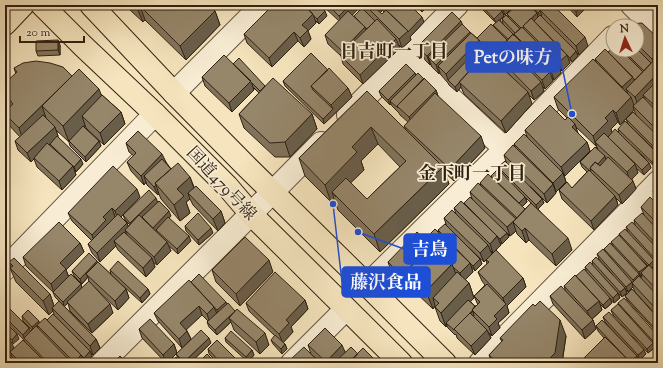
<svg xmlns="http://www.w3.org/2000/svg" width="663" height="368" font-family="'Sorts Mill Goudy','Noto Serif JP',serif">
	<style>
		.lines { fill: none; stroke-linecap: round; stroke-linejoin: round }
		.minor-casing { stroke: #60523c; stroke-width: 24 }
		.highway-casing { stroke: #2f2111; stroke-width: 24 }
		.minor { stroke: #f8edd4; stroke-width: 22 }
		.highway { stroke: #f5e4bd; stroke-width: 22 }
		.wall { fill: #81735b; stroke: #2f2111; fill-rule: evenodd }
		.shaded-wall { fill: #695e4a; stroke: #2f2111 }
		.building { fill: #96866a; stroke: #2f2111 }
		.labels { text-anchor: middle; stroke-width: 3.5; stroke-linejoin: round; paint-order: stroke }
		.street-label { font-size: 17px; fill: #2f2111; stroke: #f8edd4 }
		.neighbourhood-label { font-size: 18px; font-weight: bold; fill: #2f2111; stroke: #f8edd4 }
		.leader { fill: none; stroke: #1d4ed8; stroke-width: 1.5 }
		.callout-dot { fill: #1d4ed8; stroke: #f8edd4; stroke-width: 1.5 }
		.callout { fill: #1d4ed8; stroke: #1d4ed8; stroke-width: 1.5 }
		.callout-label { font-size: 18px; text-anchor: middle; font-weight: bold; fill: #fff }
	</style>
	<rect width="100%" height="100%" fill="#f5e4bd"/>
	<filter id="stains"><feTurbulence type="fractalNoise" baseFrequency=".005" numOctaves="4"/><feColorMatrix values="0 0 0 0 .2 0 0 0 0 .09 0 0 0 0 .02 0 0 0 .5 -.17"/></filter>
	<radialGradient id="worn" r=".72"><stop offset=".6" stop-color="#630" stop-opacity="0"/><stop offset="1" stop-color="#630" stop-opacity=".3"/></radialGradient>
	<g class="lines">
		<defs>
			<path id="minor" d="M632,5l26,26
				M406,56l99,93
				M174,93l88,-88
				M348,115l109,-110
				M5,269l150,-155
				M367,285l138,-136 108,-112
				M102,363l135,-135 84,-85
				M292,363l54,-54
				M480,363l178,-181"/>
			<path id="highway" d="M42,5l41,41 72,68 72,72 24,28 150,149
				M91,5l83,88 72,73 121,119 78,78
				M5,24l18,-19"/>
		</defs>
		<use href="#minor" class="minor-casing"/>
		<use href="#highway" class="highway-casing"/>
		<use href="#minor" class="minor"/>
		<use href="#highway" class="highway"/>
	</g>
	<path class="wall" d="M128,5h82h-1l6,6 5,14 -34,35 -41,-40 -2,2 -13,-12z
		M273,5l54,11 -8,8 -4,-4 1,3 -8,8 3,8 -7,8 -6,-6 -26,26 -25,-24 -3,-9z
		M322,5h88l14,17 -14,15 1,3 -9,8 -4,-4 2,4 -37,36 -20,-20 -2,-8 -13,-12 -3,-9 14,-14zM361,6l1,2 -8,9 -2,-2zM381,9l3,3 -2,2 -2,-1 2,-2z
		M416,5h13l-7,7z
		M478,5h33l1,3 -7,7 -2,-2 1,3 -4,4 3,4 -1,-5 7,-1 -2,-4 10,-9h36l35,41 -9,9 -3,-3 2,4 -6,6 -4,-3 2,4 -8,8 -2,-2 1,4 -7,7 -2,-3 1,4 -8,8 -3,-3 2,5 -10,9 -6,-6 4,10 -26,29 -42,-39 -3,-7 -4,5 -8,-7 -1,-2 -7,-8 -1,-2 -1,1 -8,-8v-2l-1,1 -5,-5 -4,-9 41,-27 9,9 6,5 17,-10 -1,-3 3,-2zM481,46l10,10 3,-2 3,8 20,20 -27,-25 -2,-3z
		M566,5h23l-12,12z
		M637,26l21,12v115l-30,-29 -2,-5 10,-4 -2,-5 -14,15 -2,-3 -7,7 1,3 37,31 2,5 -7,7 -8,-7 2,5 -6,6 4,10 -14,15 -6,-6 2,7 -24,25 -32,-31 -3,-9 13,-2 15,-16 -5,-5 -2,-5 18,-12 -1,-3 -22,-21 2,6 10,10 3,9 -25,25 -1,-1 2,7 -10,10 -1,-1 1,2 -9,10 -17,-17 12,13 2,4 -6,6 34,41 -16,16 -27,-26 -3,3 -9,-9 -1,-3 -6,5 -3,-3 2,4 -7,7 -3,-2 2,3 -8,8 -3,-3 2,4 31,24 3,9 -19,19 2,7 -11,10 2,5 -8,8 -4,-4 3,6 -16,17 -18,-17 -1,-4 -1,1 -7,-7 -1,-2 -1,1 -6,-6 -5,-14v-1l-2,3 -21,-20 -1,-3 -4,4 -14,-14 -5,-14 37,-23 14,-6 -1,-3 9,-3 -3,-9 12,-4 -2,-6 18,-9 -2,-7 11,-6 -1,-3 11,-6 8,-6 -1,-4 8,-5 -2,-7 11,-8 -1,-3 13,-7 -2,-7 40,-10 2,-2 -9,-9 -4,-12 42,-35 -1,-3 18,-9h24zM526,198l5,5 -6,6 -3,-2 5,-5zM466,245l18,17 2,-2 1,4 -9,8 4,9 3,4 -11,11 4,9 -3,1 -5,-5 4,-3 -5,-15 -4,-3 8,-8 -2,-6 4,5 7,-7 -2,-5z
		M60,45v10l-22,1 -2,-5z
		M233,64l32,22 47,28 5,15 -27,28h-15l-31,-29 -5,-14 20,-21 -6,-6 1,3 -22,22 -27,-26 -3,-9z
		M14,68l58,8 30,19 19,17 4,12 -21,21 -18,-17 -1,-3 -1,2 15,14 2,5 -15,16 -16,-16 -1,-4 -13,-12 2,6v1l25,27 -7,8 -2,-2 2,5 -14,15 -25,-23 -3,-8 -3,3 -13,-12 -3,-9 5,-4 -12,-13 -3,-8v-5l5,-4 -5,-6v-18l11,-9z
		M328,70l20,18 4,9 -28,27 -39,-38 -2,-5z
		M415,73l1,2 20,15 2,6 47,52 -31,33 -10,-9 5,12 -69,68 -42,-42 -4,-11 -3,3 -26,-26 -6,-18 68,-67 39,39 -2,-4 4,-4 -8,-7 -1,-2 -7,-7 -1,-2 -1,1 -9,-9 -2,-5zM378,144l22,23 -33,32 -17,-16 14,-13 -3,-9z
		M618,129l40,25v8l-4,4 -35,-32z
		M126,143l40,19 5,7 19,8 4,10 27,24 4,12 -7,8 -25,-26 -3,-6 -4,3 4,11 -10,8 -19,-22 -2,-5 -1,1 -11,-10 -1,-3 -2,3 -13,-14 -4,-9 7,-6 -5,-4z
		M658,186v13l-3,-3 -2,-5z
		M140,197l-19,20 6,6 1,3 2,-1 -5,-5 -2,-5 35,-13 13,14 -2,2 22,23 -13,13 -10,-9 3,6 -14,14 -4,-3 2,5 -9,10 -28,-27 -2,-4 -16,16 -8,-9 -4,-9 4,-3 -20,-20 -4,-8zM115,217h1l-8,8v-1z
		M658,205v44l-18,-18 18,18v68l-23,-25 -2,-5 -5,5 -3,-3 2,4 -5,4 -29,-31 -1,-5 21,14 -14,-16 -2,-5 8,-2 -1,-3 9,-3 -2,-4 10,-4 -2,-4 9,-2 -2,-5 9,-2 -1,-5 10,-5 -3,-8zM637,255l11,11 -1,1z
		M185,226l28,7 -14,12 -13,-14z
		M80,243l4,9 -18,18 3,7 12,7 1,4 7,-6 -1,-5 -6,7 -8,-8 -2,-5 26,-9 28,27 3,9 -11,12 -26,-25 21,28 -21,20 -22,-22 -2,-8 -4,3 32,33 4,9 -7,7 -2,-2 1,3 -7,7 -2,-3 1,3h-79l7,-6 -2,-5 15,-10 -1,-2 -19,-20v-16l26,27 1,-1 -9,-9 -1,-5 17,7 8,-3 7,-5 -1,-4 -4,4 -33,-33 -6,-14 1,-1 -2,-5 41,32 4,12 5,-5 -4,-4 -2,-5 -27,-26 -3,-9z
		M585,267l33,26 2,5 -6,5 -4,-5 2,5 -7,6 -5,-5 2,6 -10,9 1,1 3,9 -11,10 -32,-35 -3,-8 16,-4 -2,-6 22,-15z
		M110,270l38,19 2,5 -8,9 -31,-28z
		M212,270l61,2 -33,34 -24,-24z
		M191,282l35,20v2l9,7 34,34 -9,9 -26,-24 -3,-8 -14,13 -8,-8 -2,-5 1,-1 -6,-6 -16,14 5,10 -9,9 -24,-27 -4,-8z
		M625,296l33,22v16l-31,-34z
		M305,300l3,9 -17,18 2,5 -10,10 2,2 2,5 -5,5 -9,-10 -2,-4 4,-4 -26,-25 -3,-8z
		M618,303l40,33 -3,10 -2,-2 1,4 -6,5 -35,-38 -2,-5 8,-4z
		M603,317l43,37 -6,6 -35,-38z
		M596,326l41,30 2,5 -3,2h-57l25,-25 -6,-7z
		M139,329l35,15 3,9 34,-10 -21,20h-20l8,-5 -2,-4 -9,9h-1l-24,-25z
		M566,336l-4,27h-70l-3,-8 13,-13 -2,-4z
		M225,338l27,12 2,5 -6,7 -22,-20z
		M308,345l37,7 13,2 20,9h-57l-10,-9z
		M208,349l30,14h-20l-9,-9z"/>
	<path class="shaded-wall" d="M350,5h11v1l-18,19 -4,-9z
		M376,5h3l3,6 -5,5 -3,-9z
		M420,5h9l-7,7z
		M508,5h3l1,3 -7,7 -2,-5z
		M583,5h6l-12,12 -1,-5z
		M140,6l5,14 -2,2 -6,-14z
		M215,11l5,14 -34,35 -6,-14z
		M325,11l2,5 -8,8 -2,-5z
		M502,11l2,5 -8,7 -2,-4z
		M540,11l2,4 -2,2 -2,-4z
		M537,13l1,5 -14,9z
		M313,14l3,9 -8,8 3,8 -7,8 -4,-9 2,-13z
		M422,17l2,5 -14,15 1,3 -9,8 -3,-9z
		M461,21l4,9 -37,27 3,7 -1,1 -3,-9z
		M365,27l3,9 -23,24 -3,-9z
		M294,32l4,9 -26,26 -3,-9z
		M470,32l4,9 -36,25 2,7 -1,1 -3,-9z
		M585,37l3,9 -9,9 -3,-9z
		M396,39l4,9 -37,36 -3,-9z
		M58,40l2,5v10l-2,-5z
		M479,40l3,9 -34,31 -2,-6z
		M492,49l2,5 -3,2 -1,-4z
		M576,51l2,5 -6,6 -2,-4z
		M658,53v12l-2,2 -4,-8z
		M567,55l3,8 -8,8 -3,-9z
		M558,64l3,9 -7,7 -3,-9z
		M550,72l3,9 -8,8 -3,-9z
		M415,73l2,5 -27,23 1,3 -1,1 -2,-5z
		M658,73v12l-15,10 2,4 -7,7 -3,-9z
		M72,76l-30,30 4,12 -23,22 -4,-12z
		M633,77l3,9 -10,3 2,5 -2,2 -4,-9z
		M251,81l3,9 -22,22 -3,-9z
		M460,82l1,5 -4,5 -2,-5z
		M541,82l3,9 -10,9 -3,-9z
		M348,88l4,9 -28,27 -1,-5 10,-10 -2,-4z
		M99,89l6,16 -23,11 3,9 -16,17 -6,-16z
		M436,90l3,9 -27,27 -3,-9z
		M528,92l4,12 -26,29 -5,-12z
		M631,97l4,11 -2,-2 1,4 -14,15 -4,-12z
		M658,99v11l-5,-4 3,7 -3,-9z
		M613,110l5,12 -7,7 1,4 -13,13 -4,-4 2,6 -4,-12 12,-18z
		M121,112l4,12 -21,21 -4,-12z
		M312,114l5,15 -27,28 -5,-15z
		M575,124l3,9 -6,-6z
		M55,127l3,9 -23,23 -1,-1v1l-3,3 -4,-9z
		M371,127l7,17 -17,17 3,9 -28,27 -4,-5 2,7 -3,3 -6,-17 27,-38z
		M481,136l4,12 -31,33 -4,-12z
		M99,141l2,5 -15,16 -1,-5z
		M587,142l3,9 -25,25 -4,-9z
		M658,146v7l-2,-4z
		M162,154l4,8 -22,14 2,6 -2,3 -3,-9z
		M658,155v7l-4,4 -2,-4z
		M605,156l1,5 -11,12 -3,-3z
		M81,159l2,5 -7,8 -2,-5z
		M649,163l2,5 -7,7 -2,-5z
		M635,164l3,9 -8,8 -3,-9z
		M73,166l3,9 -14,15 -3,-9z
		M443,167l6,17 -69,68 -6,-18z
		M563,173l3,9 -10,10 -3,-9z
		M190,177l6,17 -8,-1 2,6 -4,3 4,11 -10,8 -6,-16 3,-16z
		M633,181l3,8 -14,15 -3,-9z
		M553,184l3,9 -9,10 -3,-9z
		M156,185l3,9 -1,1 -4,-8z
		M137,189l3,8 -22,23 -3,-9z
		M615,196l3,9 -24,25 -3,-9z
		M525,197l2,5 -7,7 -2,-5z
		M156,198l2,5 -26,25 -2,-5z
		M542,199l2,4 -7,7 -1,-5z
		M112,208l3,9 -7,7 2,5 -15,15 -3,-9 11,-18z
		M169,211l2,5 -14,15 -1,-1v1l-1,2 -2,-5z
		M221,211l4,12 -7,8 -5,-12z
		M516,219l-3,3 3,9 -6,5 -3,-9z
		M127,223l3,9 -5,-2 2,5 -13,6 2,5 -16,16 -3,-9z
		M211,228l2,5 -14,12 -1,-5z
		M525,228l4,12 -3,3 -4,-12z
		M507,233l2,4 -7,7 -2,-5z
		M189,236l2,5 -13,13 -1,-5z
		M497,236l4,9 -8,8 -3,-9z
		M568,238l4,12 -16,16 -4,-12z
		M167,242l4,9 -14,14 -3,-8z
		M80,243l4,9 -18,18 3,8 -15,15 -3,-9 9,-21z
		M488,245l4,9 -8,8 -4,-9z
		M658,256v6l-1,1 -2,-4z
		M152,258l3,9 -9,10 -3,-9z
		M480,259l2,5 -7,7 -2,-5z
		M269,260l4,12 -33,34 -4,-12z
		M654,260l2,4 -6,5 -1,-4z
		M97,261l2,5 -13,8 2,3 -6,7 -2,-5z
		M470,263l3,9 -10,10 -3,-9z
		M452,264l7,18 -26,16 2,8 -2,3 -7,-18z
		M647,266l1,5 -7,2 1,4h-1l-2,-5z
		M406,272l5,14 -4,4 -5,-14z
		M639,274l2,5 -7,6 -1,-5z
		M523,278l3,9 -19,19 2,7 -11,10 2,5 -8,8 -3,-9 5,-11 11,-11 -2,-7z
		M632,282l1,5 -5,5 -2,-5z
		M469,283l5,15 -26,27 -2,-2 1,3 -1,1 -5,-14z
		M81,284l1,5 -15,13 1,1 -4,4 -1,-5z
		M625,288l2,5 -5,4 -2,-5z
		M126,289l3,9 -11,12 -3,-9z
		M148,289l2,5 -8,9 -2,-5z
		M618,293l2,5 -6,5 -1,-5z
		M50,294l5,15 -3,-1 1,3 -4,4 -6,-14z
		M610,298l2,5 -7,6 -2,-4z
		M305,300l3,9 -17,18 2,5 -10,11 -4,-9 7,-14z
		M599,301l3,9 -11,10 -4,-9z
		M226,302l1,5 -8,8 -2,-5z
		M110,304l3,9 -21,20 -4,-9z
		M199,306l3,9 -18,17 -4,-9z
		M214,307l4,9 -8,7 -3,-9z
		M235,311l-6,7 2,4 -14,13 -2,-5z
		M473,311l1,5 -16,17 -4,-4z
		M560,320l6,16 -4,27h-17z
		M593,320l3,9 -11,10 -3,-9z
		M39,321l1,5 -3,-1 1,3 -4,4 -2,-5z
		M29,328l2,5 -7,5 -1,-3z
		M487,330l4,8 -16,17 -4,-9z
		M187,331l4,8 -9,9 -3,-9z
		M265,333l4,12 -9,9 -4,-12z
		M17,334l2,5 -6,5 -1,-4z
		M658,337v7l-3,2 -2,-5z
		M209,338l2,5 -21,20h-6v-1z
		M10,339l4,9 -8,7 -1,-3v-8z
		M96,339l4,9 -7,7 -3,-9z
		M653,343l1,5 -6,5 -1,-4z
		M174,344l3,9 -10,10h-1l-3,-8z
		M285,344l2,5 -5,5 -1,-5z
		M342,345l4,9 -9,9h-11v-1z
		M252,350l2,5 -6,7 -2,-5z
		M644,350l2,4 -6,6 -2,-5z
		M90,351l2,5 -7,7 -1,-5z
		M81,355l3,8h-10v-1z
		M637,356l2,5 -3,2h-6v-1z"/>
	<path class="building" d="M135,5h74l6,6 -35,35 -40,-40 -3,2z
		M273,5h31l9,9 -11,11 6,5 -8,8 -6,-6 -25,26 -25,-24z
		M304,5h15l6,6 -8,8z
		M328,5h22l-11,11z
		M365,5h11l-2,2 8,7 4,-4 22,21 -9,8z
		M380,5h20l-2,2v1l3,-3h9l12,12 -14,15v-1l-22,-21h-1z
		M481,5h15l6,6 -8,8z
		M498,5h10l-5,5z
		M517,5h11l9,8 -14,13 1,1 -2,1v-1l-1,1 -14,-14z
		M531,5h12l-4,4 1,2 -2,2z
		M543,5h10l32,32 -9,9 -37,-37z
		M569,5h14l-7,7z
		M362,8l13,13 -8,8 -13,-13z
		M348,11l17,16 -23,24 -17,-16z
		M452,12l9,9 -34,35 -6,-5v-8z
		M506,15l14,14 -5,4 -13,-14z
		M540,15l36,36 -6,7 -36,-37z
		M531,18l36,37 -8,7 -36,-36z
		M377,19l19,20 -36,36 -20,-20z
		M499,20l15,15v1l-1,-2 -5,5 -15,-14z
		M642,23l16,15v15l-6,6 -15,-15v-18h-9l2,-2z
		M462,24l8,8 -34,33 -8,-8z
		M491,24l16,16 -2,3v1l-1,-1 -9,9 -3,-3 -2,3 -13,-14z
		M522,27l36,37 -7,7 -37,-37z
		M471,33l8,7 -33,34 -8,-8z
		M513,34l37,38 -8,8 -37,-37z
		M58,40v10l-22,1v-10z
		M504,43l37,39 -10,9 -37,-38z
		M481,46l7,8 -1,1 -1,-2 -31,34 -7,-7z
		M613,48v2h8l22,22 -8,8 -27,-28z
		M605,49l28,28 -11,10 -27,-28z
		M637,49l14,14 -7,8 -21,-21h14z
		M311,53l17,17 -17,16 2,4 20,19 -10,10 -40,-38z
		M486,53l42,39 -27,29 -42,-39z
		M224,55l27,26 -22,22 -27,-26z
		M658,56v17l-23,24 -9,-8z
		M239,58l26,28 -5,5 -27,-27z
		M593,59l38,38 -15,16 -3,-3 -8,8 3,3 -15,15 -39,-39z
		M36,61l14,2 13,4 9,9 -53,52 -14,-14v-3l8,-7 -8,-10v-11l12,-11 -3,-4 9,-5z
		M406,64l9,9 -27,27 -9,-9z
		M329,68l19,20 -17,17 -20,-19z
		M79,69l20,20 -36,37 -21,-20z
		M418,73l6,6 -27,27 1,2 -8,-7z
		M273,78l39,36 -27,28 -15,1 -31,-29z
		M424,78l12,12 -27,27 -12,-11z
		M658,80v19l-5,5 -10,-9z
		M367,91l76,76 -69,67 -42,-42 14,-14 21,21 39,-38 -35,-34 -19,20 5,5 -32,33 -26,-27z
		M435,93l46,43 -31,33 -46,-43z
		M102,95l19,17 -21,21 -18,-17z
		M643,97l15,16v18l-25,-25z
		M658,101v9l-5,-4z
		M550,105l15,15 3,-3 7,7 -3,3 15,15 -26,25 -36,-37z
		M633,112l25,24v10l-2,3 -30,-30z
		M43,115l12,12 -28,26 -12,-12z
		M625,121l33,33v1l-6,7 -34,-33z
		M83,126l16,15 -14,16 -16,-16z
		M615,129l34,34 -7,7 -34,-33z
		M138,131l24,23 -21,22 -14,-14 9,-9 -10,-10z
		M604,133l31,31 -8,8 -32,-30z
		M524,134l39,39 -10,10 -39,-39z
		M57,136l24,23 -7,8 -24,-23z
		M47,143l26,23 -14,15 -25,-23z
		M513,145l40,39 -9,10 -40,-39z
		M595,147l10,9 -7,8 -3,-2 -5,6 1,3h-1l-10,-9z
		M608,157l25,24 -14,14 -29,-27 5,-6 5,4z
		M162,159l9,10 -16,14 1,2 -2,2 -10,-11z
		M505,161l37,38 -6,6 -38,-38z
		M178,163l12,14 -13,12 7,7 -10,9 -19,-22z
		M113,166l24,23 -22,22 -3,-3 -9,9 3,3 -14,15 -24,-22z
		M498,169l27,28 -6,6 -28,-27z
		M589,170l26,26 -24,25 -32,-31 8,-8 5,6z
		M488,174l37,35 -8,9 -37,-35z
		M478,183l38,36 -9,8 -37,-35z
		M196,186l25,25 -8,8 -25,-26z
		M658,186v10l-5,-5z
		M149,190l7,8 -26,25 -7,-8z
		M470,197l37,36 -7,6 -36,-36z
		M650,197l8,8v19l-17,-17z
		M159,201l10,10 -16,17 -11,-11z
		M461,201l36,35 -7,8 -36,-36z
		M531,203l37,35 -16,16 -27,-26 -3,3 -9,-9z
		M452,210l36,35 -8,8 -36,-35z
		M198,213l13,15 -13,12 -13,-14z
		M642,213l16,17v16l-24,-26z
		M118,214l9,9 -30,30 -9,-9z
		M139,215l28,27 -13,15 -29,-27z
		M168,217l21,19 -12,13 -21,-19z
		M59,222l21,21 -20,20 6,6 -15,15 -28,-27z
		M632,222l26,27v7l-3,3 -29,-32z
		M445,224l35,35 -7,7 -35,-36z
		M435,229l35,34 -10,10 -7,-6 -1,-3 -27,-25z
		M625,229l29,31 -5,5 -30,-31z
		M124,232l28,26 -9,10 -29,-27z
		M417,232l14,13 -29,31 -14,-14z
		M619,235l28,31 -8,6 -28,-30z
		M245,237l24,23 -33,34 -24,-24z
		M610,243l29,31 -6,6 -29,-31z
		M431,245l21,19 -26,27 -20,-20z
		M603,249l29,33 -6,5 -29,-33z
		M496,250l27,28 -20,20 -25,-26 11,-10 -3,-2z
		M89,253l8,8 -17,18 -8,-8z
		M596,257l29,31 -5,4 -28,-31z
		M14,258l36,36 -7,7 -33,-33 3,-2 -4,-4z
		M118,261l30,28 -8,9 -30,-28z
		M98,262l28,27 -11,12 -29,-27z
		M590,262l28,31 -5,5 -28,-31z
		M658,262v12l-6,-6z
		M649,265l9,10v16l-17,-18z
		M584,269l26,29 -7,7 -27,-29z
		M275,272l30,28 -19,20 3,3 -10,11 -33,-31z
		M457,272l12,11 -28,30 -6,-6 4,-4 -6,-5z
		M71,274l10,10 -18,18 -10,-10z
		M199,274l27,28 -9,8 -26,-28z
		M575,275l24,26 -12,10 -23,-25z
		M639,276l19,20v15l-26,-28z
		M189,280l25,27 -7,7 -8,-8 -19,17 7,8 -8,8 -25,-26z
		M89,281l21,23 -22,20 -21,-22z
		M487,284l19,20 -12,12 3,3 -8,8 -17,-17 8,-8 -6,-6z
		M561,286l32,34 -11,10 -32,-34z
		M632,289l26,29v14l-33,-36z
		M624,298l34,38v1l-5,4 -35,-38z
		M468,300l7,6 -3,4h1l-19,19v1l-8,-7z
		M59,301l37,38 -6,7 -38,-38z
		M540,301l20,19 -5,33 -10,10h-47l-9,-8 14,-15 -3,-2 33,-34 2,2z
		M228,303l7,8 -20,19 -8,-8z
		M5,304l24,24 -6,7 -18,-18z
		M618,304l35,39 -6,6 -36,-39z
		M237,309l28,24 -9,9 -27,-24z
		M28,310l11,11 -7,6 -10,-11z
		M609,312l35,38 -6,5 -35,-38z
		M470,313l17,17 -16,16 -17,-17z
		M53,314l37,37 -6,7 -37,-38z
		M45,318l36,37 -7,7 -37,-37z
		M150,319l24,25 -11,11 -24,-26z
		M602,320l35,36 -7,6 -34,-36z
		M5,322l12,12 -5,6 -7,-7z
		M36,326l36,37h-24l-24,-25z
		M325,328l17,17 -16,17 -18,-17z
		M201,330l8,8 -25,24 -8,-8z
		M231,331l21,19 -6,7 -21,-19z
		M5,333l5,6 -5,5z
		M275,335l10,9 -4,5 -10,-9z
		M605,337l24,24 -2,2h-48z
		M23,340l23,23h-25l-11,-11z
		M217,340l21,21 -2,2h-15l-13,-14z
		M304,347l16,16h-24l-5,-4z
		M351,347l7,7 -10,9h-14z
		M363,348l15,15h-30z
		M9,354l9,9h-13v-5z
		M207,354l9,9h-18z
		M120,356l7,7h-14z
		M176,357l7,6h-13z"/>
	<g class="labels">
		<g class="street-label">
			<text transform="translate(222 183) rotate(47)" y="6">国道479号線</text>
		</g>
		<g class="neighbourhood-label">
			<text x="394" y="57">日吉町一丁目</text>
			<text x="472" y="179">金下町一丁目</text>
		</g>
	</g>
	<path class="leader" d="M572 114L560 57M358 232L404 249M333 204L342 282"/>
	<g class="callout-dot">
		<circle cx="572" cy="114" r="4"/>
		<circle cx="358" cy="232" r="4"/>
		<circle cx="333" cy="204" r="4"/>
	</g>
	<g class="callout">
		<rect x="466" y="42" width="94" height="30" rx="4"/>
		<rect x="404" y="234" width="52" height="30" rx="4"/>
		<rect x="342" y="267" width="88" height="30" rx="4"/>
	</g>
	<g class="callout-label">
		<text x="513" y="63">Petの味方</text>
		<text x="430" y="255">吉鳥</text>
		<text x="386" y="288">藤沢食品</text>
	</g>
	<rect width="663" height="368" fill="none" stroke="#f5e4bd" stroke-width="20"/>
	<rect x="6" y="6" width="651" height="356" fill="none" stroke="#2f2111" stroke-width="2"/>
	<rect x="10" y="10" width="643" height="348" fill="none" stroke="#2f2111"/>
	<g transform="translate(625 38) rotate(356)"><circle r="19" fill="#f8edd4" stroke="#a89b86"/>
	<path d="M0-3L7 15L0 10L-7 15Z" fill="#8f2418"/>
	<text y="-6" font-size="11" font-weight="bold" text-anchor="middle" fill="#2f2111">N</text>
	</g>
	<path d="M20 36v6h64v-6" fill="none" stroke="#2f2111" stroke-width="2"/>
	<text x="26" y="36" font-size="12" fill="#2f2111" stroke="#f8edd4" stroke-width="3" paint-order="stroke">20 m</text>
	<rect width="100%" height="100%" filter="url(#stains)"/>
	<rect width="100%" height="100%" fill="url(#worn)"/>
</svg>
